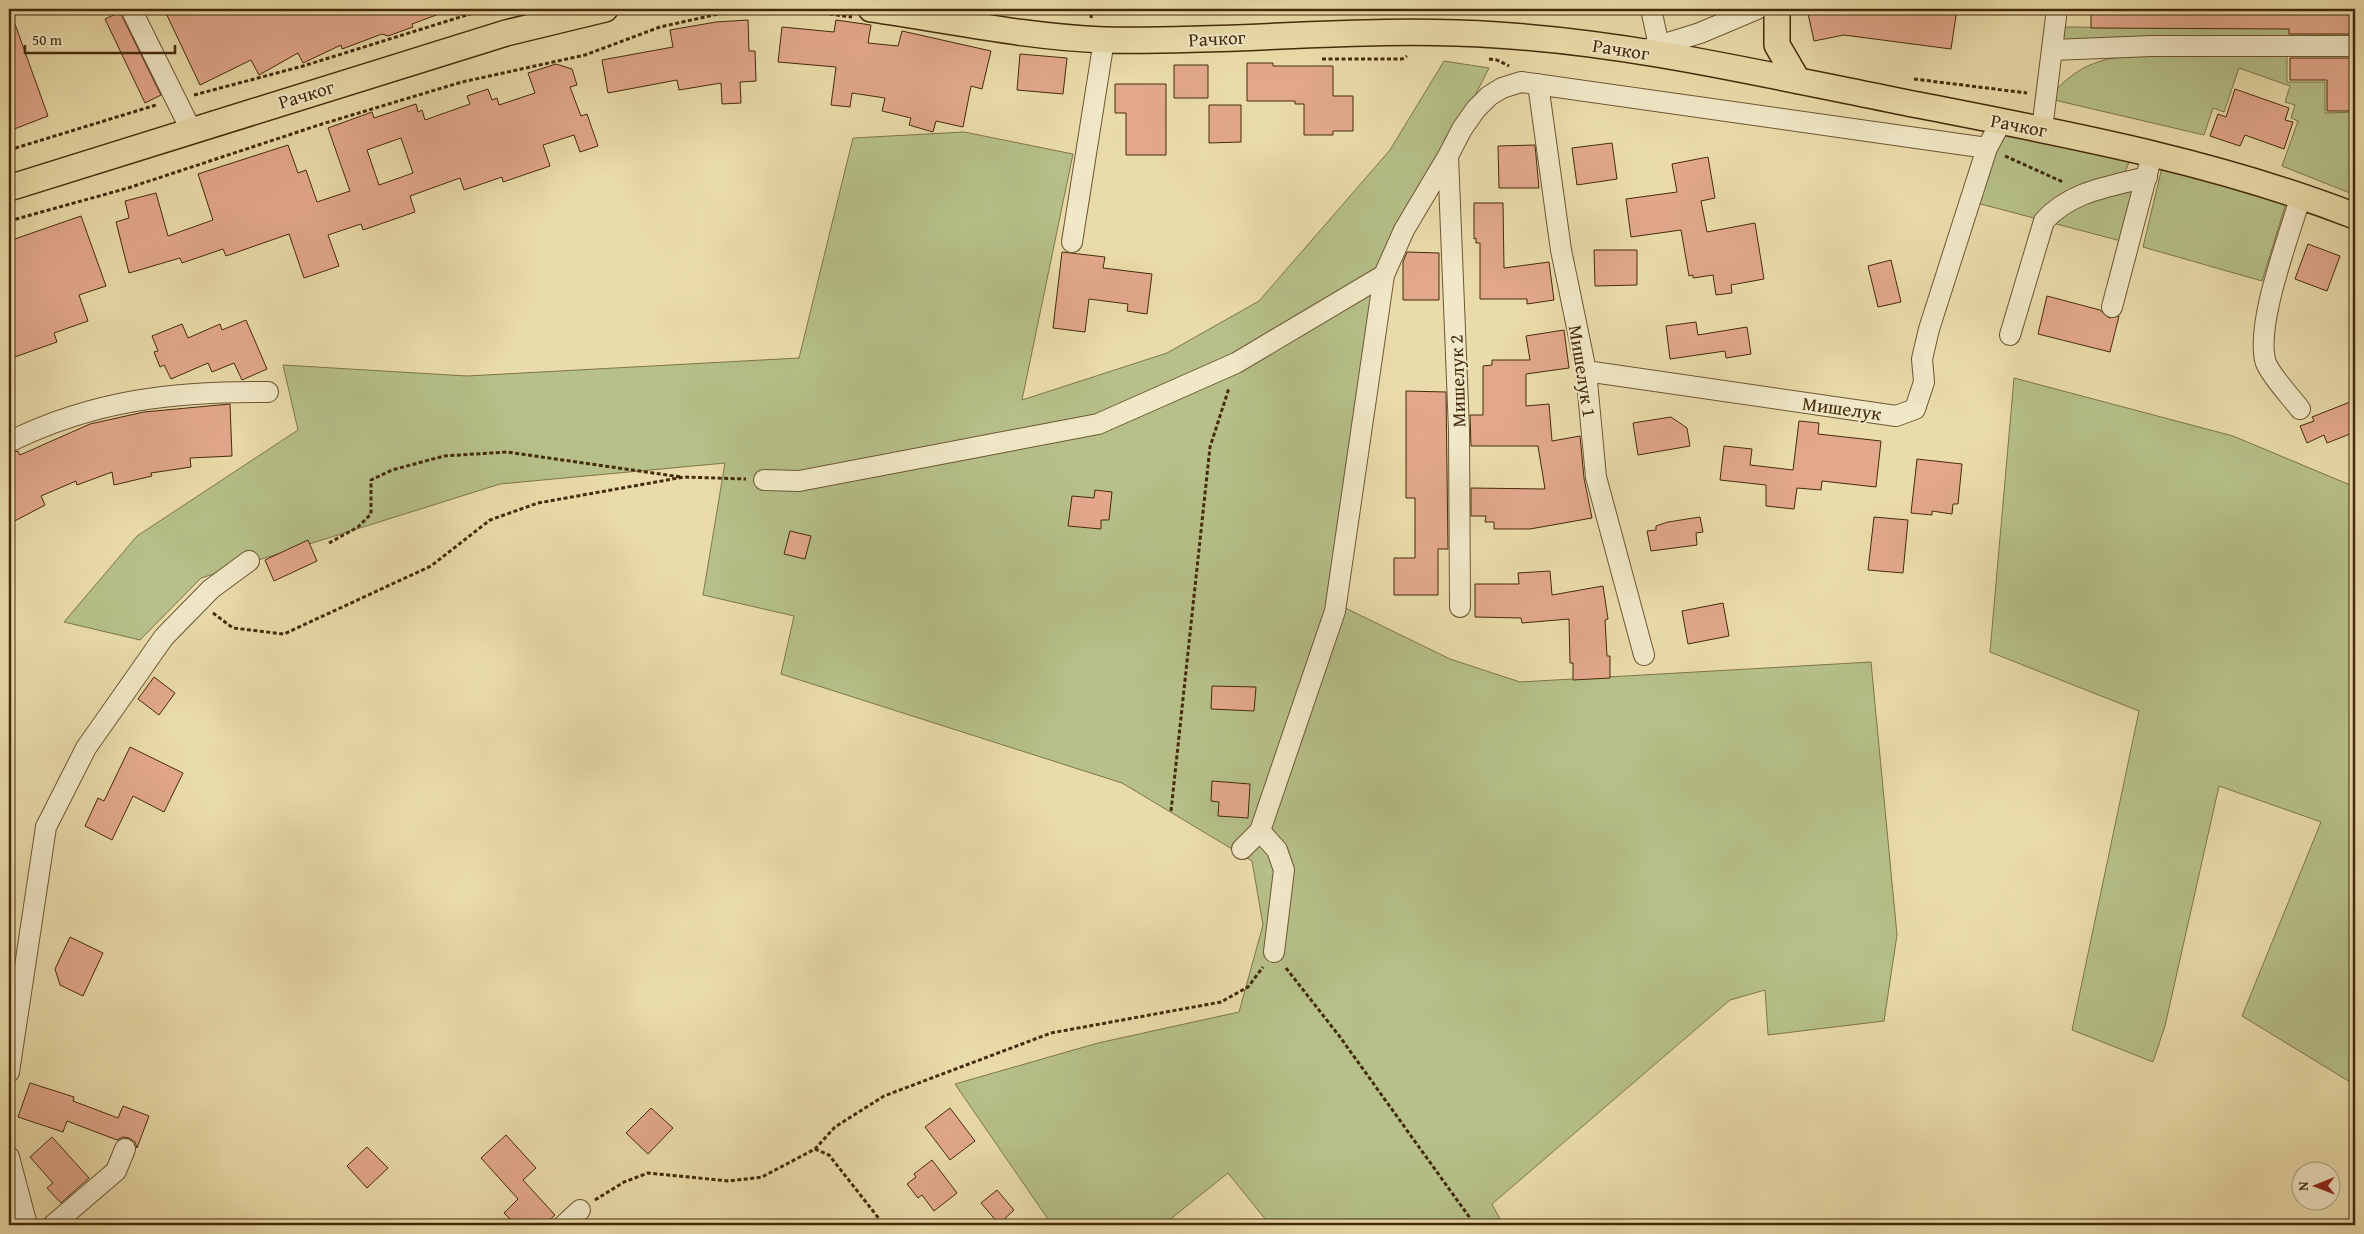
<svg xmlns="http://www.w3.org/2000/svg" width="2364" height="1234" font-family="'Gentium Book Plus',serif">
	<style>
		.green { fill: #b6c088; stroke: #7e754a }
		.building { fill: #e3a88c; stroke: #452a0b; fill-rule: evenodd }
		.lines { fill: none; stroke-linecap: round; stroke-linejoin: round }
		.minor-casing { stroke: #6e5633; stroke-width: 22 }
		.major-casing { stroke: #452a0b; stroke-width: 28 }
		.path { stroke: #452a0b; stroke-width: 3; stroke-dasharray: 4 2.5; stroke-linecap: butt }
		.minor { stroke: #f1e8c8; stroke-width: 20 }
		.major { stroke: #eadcaa; stroke-width: 25 }
		.labels { text-anchor: middle; stroke-width: 4; stroke-linejoin: round; paint-order: stroke }
		.street-label { font-size: 19px; fill: #452a0b; stroke: #f1e8c8 }
	</style>
	<rect width="100%" height="100%" fill="#eadcaa"/>
	<filter id="stains"><feTurbulence type="fractalNoise" baseFrequency=".004" numOctaves="4"/><feColorMatrix values="0 0 0 0 .2 0 0 0 0 .09 0 0 0 0 .02 0 0 0 .5 -.17"/></filter>
	<radialGradient id="worn" r=".72"><stop offset=".6" stop-color="#630" stop-opacity="0"/><stop offset="1" stop-color="#630" stop-opacity=".3"/></radialGradient>
	<path class="green" d="M2062,27l293,2v9l-294,7z
		M2150,54l137,1v27h38v31l30,-1v83l-73,-29 16,-45 -7,-3 4,-13 -10,-3 5,-16 -51,-18 -15,44 -11,-4 -9,27 -154,-36 1,-4c32,-35 53,-37 99,-41z
		M1444,61l45,7 -103,203 -51,332 115,56 70,23 351,-20 26,273 -13,86 -116,14 -3,-45 -35,10 -238,204 11,21h-233l-42,-52 -65,52h-111l-97,-141 143,-41 141,-31 24,-87 -11,-64 -130,-78 -341,-109 13,-58 -91,-21 22,-132 -225,21 -299,94 -61,62 -76,-18 73,-86 161,-106 -15,-65 184,11 332,-18 54,-220 111,-6 109,22 -51,246 145,-47 92,-52 131,-151z
		M2015,122l116,35 -7,18 15,4 -18,62 -148,-39 22,-56z
		M2164,159l124,38 -26,84 -119,-34z
		M2014,378l219,58 122,51v598l-113,-69 79,-194 -102,-36 -54,240 -12,36 -81,-32 67,-319 -149,-59z"/>
	<path class="building" d="M164,9h283v2l-35,13 1,3 -25,9 -6,-2 -40,15 -1,-4 -38,18 -5,-10 -39,22 -8,-15 -51,25z
		M1807,9h150l-6,40 -107,-14 -30,6z
		M2091,9h264v25h-66v-5l-198,-1z
		M120,12l41,83 -16,8 -40,-84z
		M11,13l37,103 -39,15v-117z
		M748,20l1,31h6l1,30 -16,1 1,21 -19,1 -1,-21 -42,7 -2,-10 -69,13 -6,-33 71,-13 -3,-17 46,-8z
		M836,20l35,5 -3,18 30,3 4,-15 89,20 -9,38 -11,-3 -8,41 -27,-6 -3,11 -24,-7 2,-7 -29,-7 3,-13 -33,-5 -2,14 -19,-2 5,-38 -58,-5 4,-35 52,5z
		M1020,54l47,4 -4,36 -46,-4z
		M2290,58h65v53h-28v-31h-37z
		M1247,63h26v3h60v30h20v35h-20v4h-29v-31h-9v-3h-48z
		M556,64l16,5 5,16 -7,2 11,29 6,-2 11,32 -18,6 -6,-17 -31,10 7,21 -47,16 -1,-5 -38,13 -4,-12 -50,18 5,16 -52,18 -2,-6 -33,11 11,31 -35,12 -15,-44 -63,22 -3,-7 -41,14 -2,-5 -51,15 -13,-51 13,-4 -4,-17 31,-8 12,43 45,-16 -15,-46 90,-29 10,28 8,-3 11,32 33,-11 -22,-63 44,-16 2,6 42,-14 2,8 4,-2 3,10 45,-16 -3,-8 21,-7 4,11 5,-2 2,7 36,-12 -7,-20zM401,138l12,35 -34,12 -12,-35z
		M1174,65h34v33h-34z
		M1115,84h51v71h-40v-42h-11z
		M2235,89l54,19 -4,12 8,2 -9,27 -39,-14 -5,11 -30,-10 8,-22 8,3z
		M1209,105h32v37l-32,1z
		M1612,143l5,36 -40,6 -5,-37z
		M1535,145l4,43h-40l-1,-42z
		M1708,157l7,41 -14,3 6,31 48,-9 9,56 -33,6 1,8 -16,2 -3,-20 -20,3v-3l-4,1 -8,-46 -50,7 -5,-38 51,-7 -5,-28z
		M1474,203h29l1,65 45,-6 5,38 -27,4v-5h-47v-56h-4v-5l-2,1z
		M81,216l25,70 -27,9 9,26 -34,12 3,9 -48,17v-118z
		M2308,244l32,12 -13,35 -32,-12z
		M1594,250h43v35l-42,1z
		M1062,252l43,5 -2,11 49,6 -5,40 -20,-3 1,-7 -39,-5 -4,33 -32,-4z
		M1407,252l32,1v47h-36v-38z
		M1891,260l10,42 -23,5 -10,-41z
		M2047,296l53,14 9,8 10,-2 -9,36 -72,-18z
		M246,320l21,49 -25,11 -8,-17 -22,9 -4,-9 -37,16 -7,-14 -4,2 -6,-15 4,-1 -6,-15 30,-12 6,14 32,-14 2,6z
		M1696,322l2,13 49,-8 4,27 -25,4 -1,-7 -55,8 -4,-33z
		M1564,330l5,38 -43,6v32l23,-2 3,37 28,-5 4,42 8,40 -62,11h-36v-7h-9l1,-6h-15v-28l74,1 -7,-43h-67l-1,-31h13v-49l9,-1v-5h38l-4,-24z
		M1406,391l40,1 2,157h-10v46h-44v-37h21v-60h-9z
		M2355,400v32l-28,11 -3,-8 -17,8 -7,-17 14,-5 -2,-4z
		M230,404l2,52 -42,2 1,9 -40,6 1,3 -38,9 -2,-13 -35,13 -1,-4 -35,15 4,9 -36,19v-70l9,-3 2,4 70,-31 54,-12z
		M1671,417l16,11 3,18 -52,9 -5,-32z
		M1799,421l20,2 -1,11 63,7 -5,46 -54,-6 -1,9 -24,-2 -3,21 -28,-3v-21l-46,-5 4,-34 28,3 -2,16 43,5z
		M1917,459l45,5 -4,40h-5l-1,10 -20,-3v4l-21,-2z
		M1095,490l17,2 -3,28h-8v9l-33,-3 4,-30 22,2z
		M1700,517l3,15 -7,1 1,12 -46,6 -4,-20 9,-1v-4l12,-4z
		M1874,517l34,3 -5,53 -35,-3z
		M790,531l21,5 -6,23 -21,-5z
		M308,540l9,21 -43,20 -9,-21z
		M1550,571l2,24 51,-9 5,33 -3,1 2,36h3v22l-37,2v-17h-3l-1,-44 -47,4 -1,-5 -46,-1v-33h44l-1,-11z
		M1723,603l6,33 -41,8 -6,-33z
		M154,677l21,16 -16,22 -21,-16z
		M1212,686l44,1 -2,24 -43,-2z
		M130,747l53,26 -19,39 -31,-16 -21,44 -27,-14 13,-28 6,3z
		M1212,781l38,3 -2,34 -30,-2 1,-14 -8,-1z
		M70,937l33,16 -20,43 -23,-11 -5,-16z
		M30,1083l44,14 -1,4 45,17 5,-12 26,10 -12,32 -2,-6 -6,-4 -6,-1 -6,3 -50,-19 -4,11 -45,-15z
		M651,1108l22,20 -25,26 -22,-21z
		M950,1108l25,33 -25,19 -25,-33z
		M506,1135l30,33 -13,12 32,35 -11,10h-28l-12,-12 14,-14 -37,-41z
		M52,1137l37,41 -28,25 -14,-15 6,-5 -23,-26z
		M367,1147l21,21 -21,20 -20,-22z
		M932,1160l25,33 -23,18 -12,-16 -4,3 -11,-14 9,-7 -2,-3z
		M997,1190l17,20 -15,14 -18,-21z"/>
	<g class="lines">
		<defs>
			<path id="minor" d="M131,9l60,121
				M1651,9l8,37
				M2052,50l100,-4h203
				M1642,51l58,-18 57,-24
				M1538,84l23,166 25,121 10,106 48,178
				M2042,129l15,-120
				M1448,156l11,274 1,177
				M1072,242l32,-202
				M2112,307l37,-141
				M2010,335l34,-114c27,-30 65,-34 103,-44
				M1586,371l310,45 19,-7 9,-27 -2,-23 7,-30 58,-181 14,-26
				M2300,409c-9,-12 -29,-33 -34,-46 -12,-37 24,-129 35,-168
				M9,442c85,-42 166,-51 259,-50
				M764,480l35,1 299,-57 138,-61 148,-88
				M1260,831l17,19 7,20 -10,82
				M1242,849l18,-18 75,-220 49,-336 20,-45 44,-74 14,-27 14,-20 13,-13 13,-8 19,-6 466,66
				M9,1072l37,-245 40,-79 78,-111 47,-48 38,-28
				M9,1157l18,68
				M53,1225l63,-54 9,-22
				M564,1225l16,-15"/>
			<path id="major" d="M871,9c77,11 154,28 233,31 131,3 262,-14 393,-5 134,8 265,39 396,65 156,31 313,58 462,116
				M1777,9v36l21,36
				M9,188l497,-155 99,-24"/>
		</defs>
		<use href="#minor" class="minor-casing"/>
		<use href="#major" class="major-casing"/>
		<path class="path" d="M1515,13l24,-4
			M1091,18l1,-9
			M1322,59h80l5,-3
			M1489,59l8,1 12,6
			M1914,79l113,14
			M194,95l109,-29 183,-57
			M9,150l147,-45
			M2005,156l58,26
			M9,221l119,-33 194,-64 140,-42 123,-27 75,-28 76,-17 55,-1 61,8
			M329,543l29,-16 13,-13v-34l21,-10 52,-14 63,-4 174,25
			M213,613l20,15 51,6 147,-68 59,-46 48,-17 146,-26 62,2
			M1171,811l39,-364 19,-59
			M1286,968l54,69 135,188
			M815,1149l14,6 55,70
			M595,1200l29,-18 24,-9 81,8 33,-4 53,-28 20,-22 49,-31 167,-63 170,-31 27,-15 15,-20"/>
		<use href="#minor" class="minor"/>
		<use href="#major" class="major"/>
	</g>
	<g class="labels">
		<g class="street-label">
			<text transform="translate(1217 38) rotate(-3)" y="7">Рачког</text>
			<text transform="translate(1621 49) rotate(9)" y="7">Рачког</text>
			<text transform="translate(306 94) rotate(-17)" y="7">Рачког</text>
			<text transform="translate(2019 125) rotate(11)" y="7">Рачког</text>
			<text transform="translate(1583 371) rotate(81)" y="7">Мишелук 1</text>
			<text transform="translate(1457 381) rotate(-92)" y="7">Мишелук 2</text>
			<text transform="translate(1842 408) rotate(8)" y="7">Мишелук</text>
		</g>
	</g>
	<rect width="2364" height="1234" fill="none" stroke="#eadcaa" stroke-width="30"/>
	<rect x="10" y="10" width="2344" height="1214" fill="none" stroke="#452a0b" stroke-width="2.5"/>
	<rect x="15" y="15" width="2334" height="1204" fill="none" stroke="#452a0b"/>
	<g transform="translate(2316 1186) rotate(269)"><circle r="24" fill="#f1e8c8" stroke="#ac9c7c"/>
	<path d="M0-4L9 19L0 12L-9 19Z" fill="#8f2418"/>
	<text y="-8" font-size="14" font-weight="bold" text-anchor="middle" fill="#452a0b">N</text>
	</g>
	<path d="M25 45v8h150v-8" fill="none" stroke="#452a0b" stroke-width="2.5"/>
	<text x="32" y="45" font-size="15" fill="#452a0b" stroke="#f1e8c8" stroke-width="4" paint-order="stroke">50 m</text>
	<rect width="100%" height="100%" filter="url(#stains)"/>
	<rect width="100%" height="100%" fill="url(#worn)"/>
</svg>
